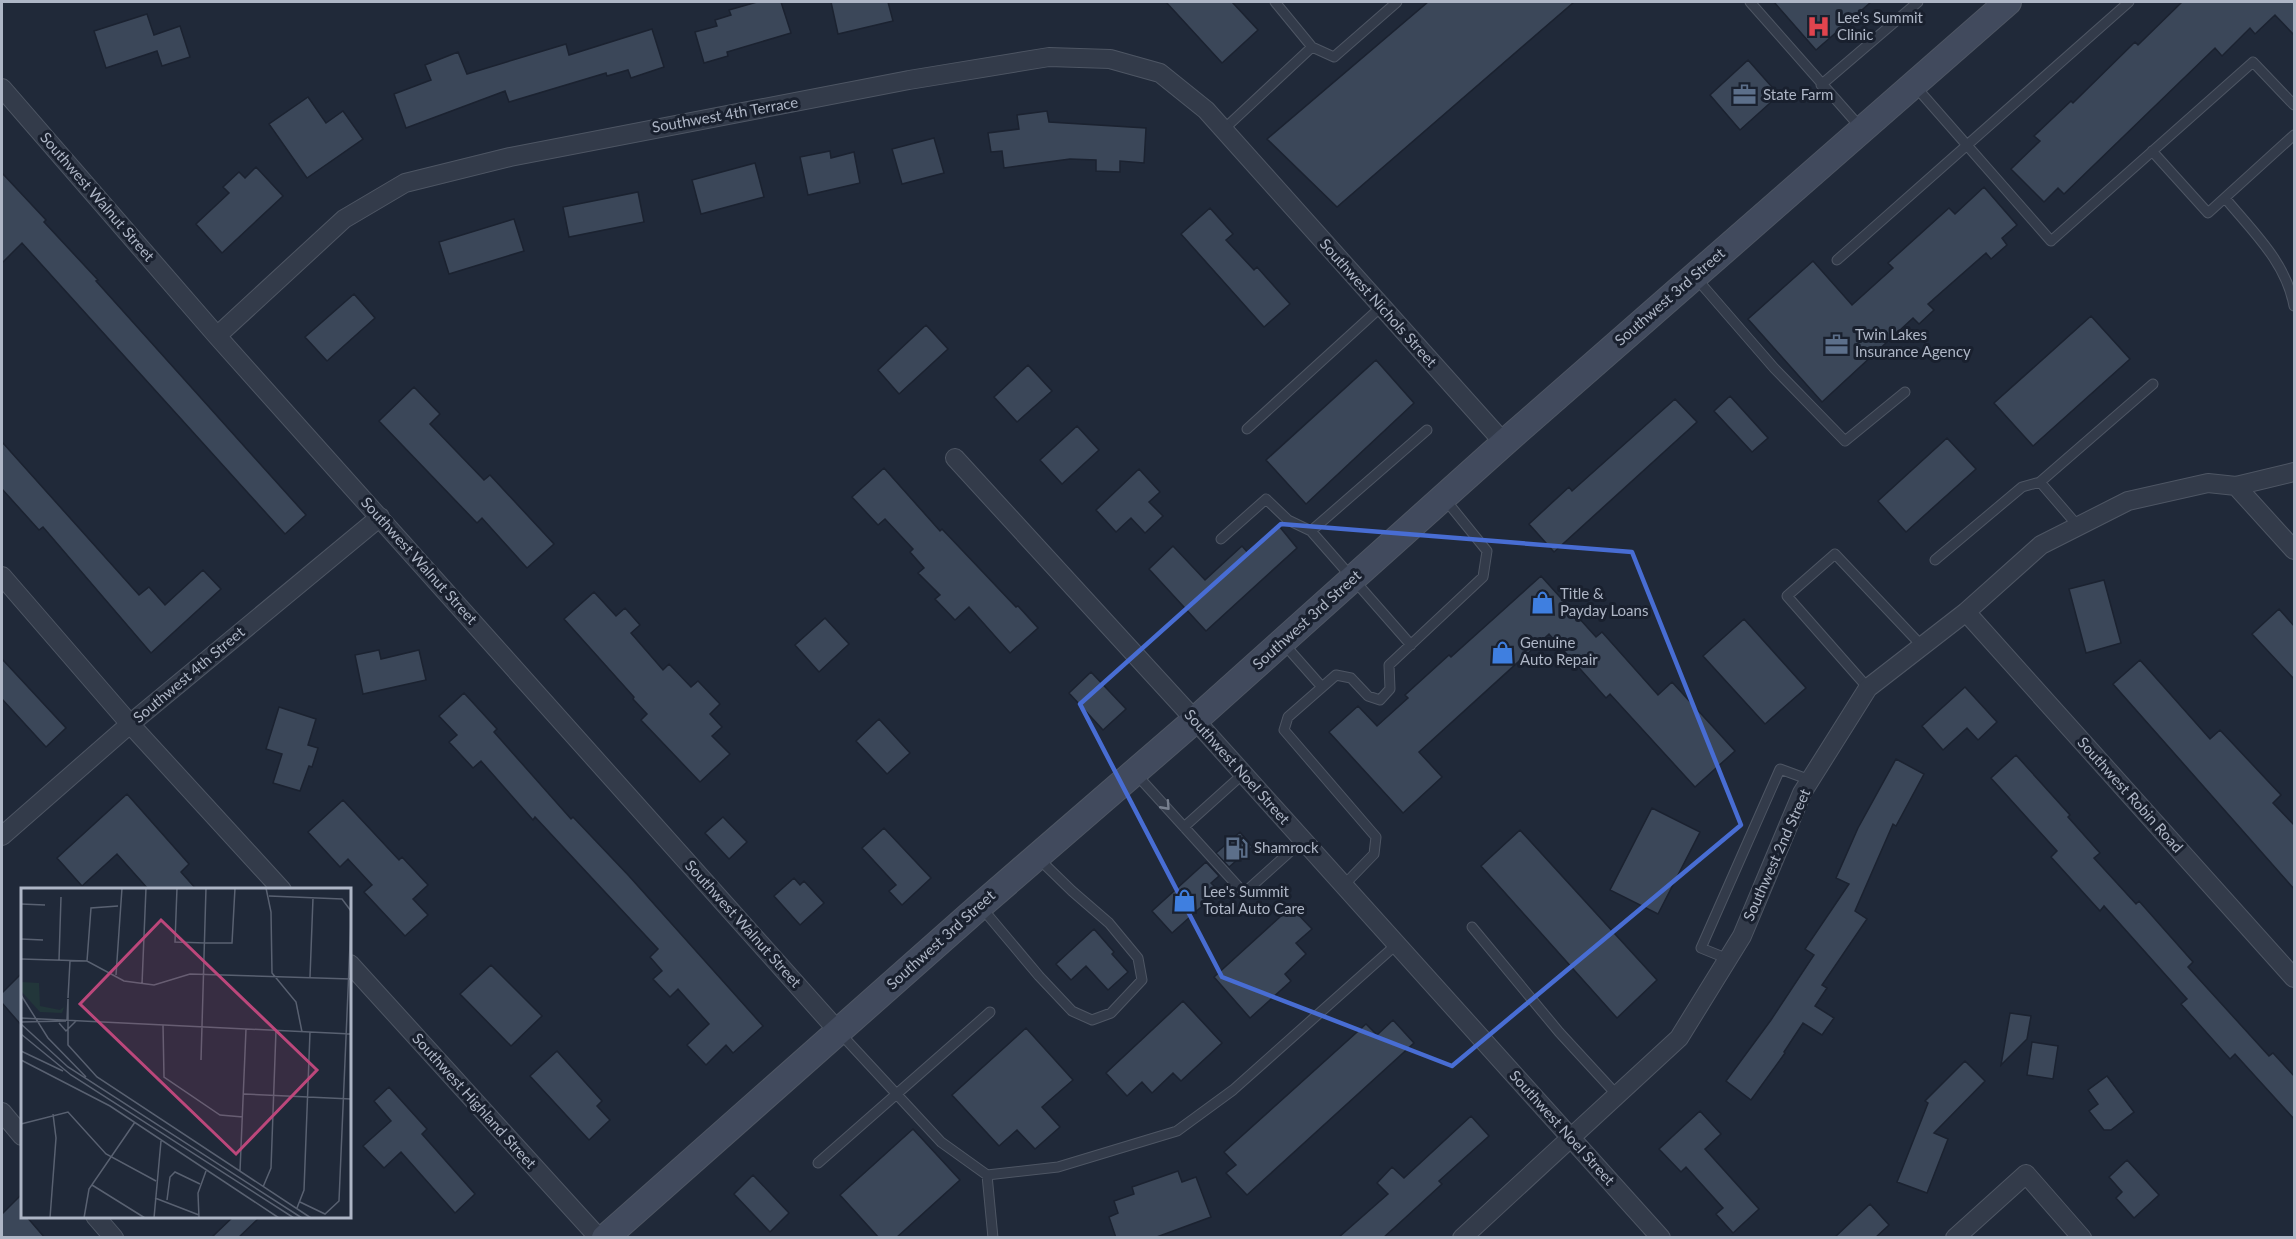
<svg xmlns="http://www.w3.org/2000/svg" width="2296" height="1239" font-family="Lato,sans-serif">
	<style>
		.building { fill: #3b4759; stroke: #1b2230; stroke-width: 1.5 }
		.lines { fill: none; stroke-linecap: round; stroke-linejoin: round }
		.lane-casing { stroke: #4e5664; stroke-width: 11 }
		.street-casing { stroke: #4e5664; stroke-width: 20 }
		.secondary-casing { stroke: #4e5664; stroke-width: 28 }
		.lane { stroke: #333b4a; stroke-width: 9 }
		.street { stroke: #333b4a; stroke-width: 18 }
		.secondary { stroke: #414a5d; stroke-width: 26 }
		.oneway { stroke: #777f8e }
		.marked { fill: none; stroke: #486dd3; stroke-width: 4.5; stroke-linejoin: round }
		.labels { text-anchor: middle; stroke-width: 6; stroke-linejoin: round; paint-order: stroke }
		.poi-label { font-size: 15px; fill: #aeb6c6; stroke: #19202e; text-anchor: start }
		.street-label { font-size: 15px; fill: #aeb6c6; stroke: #19202e }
		.inset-road { fill: none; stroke: #596171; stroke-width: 1.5 }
		.view { fill: #bc477b; fill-opacity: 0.15; stroke: #bc477b; stroke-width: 3 }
		.inset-edge { fill: none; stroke: #aeb6c6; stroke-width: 3 }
	</style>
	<rect width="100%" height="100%" fill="#202939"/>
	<path class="building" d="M757,2h24l10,31 -64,19 1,4 -24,7 -9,-31 22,-6 -2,-6 16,-5 -2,-5z
		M831,2h57l5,19 -55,13z
		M1166,2h66l26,28 -36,33z
		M1428,2h146l-237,205 -70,-68z
		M1774,2h97l-55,48z
		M2182,2h113v34l-20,-21 -20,19 -5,-6 -28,28 -7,-8 -151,146 -6,-6 -14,14 -33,-33 29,-28 -6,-5 37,-35 2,2 62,-61 3,3z
		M147,14l7,21 26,-9 10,31 -28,9 -5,-15 -51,17 -12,-37z
		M652,29l12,38 -33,11 -3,-8 -21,6 -1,-3 -97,29 -4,-11 -99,37 -12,-34 37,-14 -6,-15 33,-13 9,22 99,-30 3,11z
		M1748,60l31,35 -39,35 -30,-35z
		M308,97l18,26 17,-12 20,28 -56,39 -38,-54z
		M1047,111l2,11 97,6 -2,35 -24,-2v11l-24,-1v-11l-26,-1 -66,9 -2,-17 -11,1 -3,-19 31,-4 -2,-14z
		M934,138l10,35 -42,11 -10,-35z
		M830,151l1,7 23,-6 6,31 -52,12 -8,-38z
		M755,163l9,34 -63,17 -9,-34z
		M256,167l27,29 -61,57 -26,-29 33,-31 -6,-6 16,-15 6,6z
		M2,173l44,47 -2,2 54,58 -2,1 210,234 -21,19 -263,-291 -20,20z
		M1984,187l33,38 -15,13 5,7 -16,14 -5,-6 -58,51 6,6 -15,14 -6,-6 -91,84 -74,-83 65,-58 39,44 41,-37 -5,-5 61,-55 6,6z
		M638,192l6,30 -75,15 -6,-30z
		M1210,208l23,26 -7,6 28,30 3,-3 33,37 -26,23 -83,-93z
		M514,219l10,32 -75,23 -10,-32z
		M354,294l21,24 -48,43 -22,-24z
		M2091,316l39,43 -97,87 -39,-43z
		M926,325l22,24 -49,45 -21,-24z
		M1376,360l38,43 -108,101 -40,-44z
		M1028,365l24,26 -35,31 -23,-25z
		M414,387l26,27 -10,10 54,56 6,-5 64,69 -27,24 -45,-50 -5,5 -98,-102z
		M1730,396l38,42 -16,14 -38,-41z
		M1675,399l22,23 -143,130 -25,-28 40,-37 3,4z
		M1077,426l22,24 -37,34 -22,-24z
		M1947,438l29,31 -70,63 -28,-31z
		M2,442l137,153 10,-8 16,18 38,-35 18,19 -70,64 -108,-126 -4,3 -37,-41z
		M884,468l56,63 2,-2 74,78 2,-1 20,22 -28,25 -41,-46 -14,13 -20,-21 5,-4 -22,-22 6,-5 -14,-16 3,-3 -28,-30 -7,6 -26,-28z
		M1139,469l21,23 -11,10 14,14 -18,17 -14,-15 -15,14 -20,-22z
		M1279,526l18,22 -91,83 -57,-62 24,-23 32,34 37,-34 6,7z
		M1541,576l55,61 6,-5 56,63 14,-13 63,69 -40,36 -85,-93 -4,4 -57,-64 -130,118 23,25 -39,36 -74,-81 29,-26 19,20 31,-28 -3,-3 44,-40 2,2z
		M2104,580l17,63 -35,10 -17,-64z
		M594,592l22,24 9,-8 15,17 -9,8 32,37 6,-6 22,23 7,-6 22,23 -10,10 12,13 -10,9 18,18 -30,28 -59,-62 6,-6 -14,-15 1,-2 -70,-78z
		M2279,609l16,18v53l-43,-46z
		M825,618l24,26 -30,28 -24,-27z
		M1744,619l62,69 -41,36 -62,-68z
		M379,650l2,9 38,-9 7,30 -63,14 -8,-39z
		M2,659l64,69 -20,19 -44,-48z
		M2140,660l70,79 10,-9 61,65 -8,8 22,23v64l-182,-206z
		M1091,672l35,37 -23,21 -34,-37z
		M1965,687l32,35 -19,18 -11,-12 -24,22 -21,-24z
		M464,693l33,36 -3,3 77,87 2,-2 56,59 134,150 -30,27 -7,-8 -20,20 -19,-20 22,-21 -31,-35 -8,8 -17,-18 9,-8 -12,-14 8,-8 -123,-132 -2,3 -52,-59 -8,7 -24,-26 8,-7 -18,-19z
		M279,707l37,12 -8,26 10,3 -6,19 -3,-1 -9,25 -27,-8 9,-29 -16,-5z
		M879,719l31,34 -23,21 -31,-33z
		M2016,755l54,60 -2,2 32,36 -6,5 42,46 3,-3 54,61 -5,5 81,89 4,-3 22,24v43l-60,-66 -5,5 -49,-55 6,-5 -83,-93 -4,5 -49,-54 6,-6 -66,-73z
		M1896,759l28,15 -28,52 -3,-2 -38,87 12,8 -45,66 5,3 -12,18 19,12 -12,17 -19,-12 -19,29 1,1 -34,47 -25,-19 45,-61 43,-65 -9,-6 44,-65 -13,-6 22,-50z
		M127,794l62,70 -8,8 16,18h-48l-32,-36 -35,32 -25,-28z
		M343,800l56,60 3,-3 26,28 -15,14 15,16 -23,21 -41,-44 8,-7 -24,-26 -8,8 -32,-35z
		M1652,808l48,24 -42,82 -48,-24z
		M723,817l24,25 -18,17 -24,-26z
		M884,828l47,50 -29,27 -13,-14 7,-6 -34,-37z
		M1520,830l137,150 -40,38 -136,-152z
		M1240,832l12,15 -23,20 -13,-14z
		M1206,862l13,14 -8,7 8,8 -47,42 -20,-22z
		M794,878l6,7 4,-4 20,22 -24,22 -26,-29z
		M1291,907l21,22 -16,14 10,11 -21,20 6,7 -41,37 -36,-41z
		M1094,929l20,23 -2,2 16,18 -20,18 -22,-24 -15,14 -15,-16z
		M491,965l51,51 -31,30 -51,-52z
		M22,973v53l-20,-23v-10z
		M1183,1001l39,42 -41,38 -8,-8 -21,20 -10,-11 -15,14 -21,-23z
		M2010,1013l21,3 -4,23 -26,26z
		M1393,1020l21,23 -167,152 -21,-22 10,-8 -12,-13 142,-128 11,11z
		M1026,1028l47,52 -31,27 18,20 -25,22 -18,-19 -18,16 -47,-51z
		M2032,1042l26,4 -5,33 -26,-4z
		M557,1051l45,50 -5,5 13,14 -21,20 -59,-64z
		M1965,1061l20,20 -51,52 14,6 -21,54 -30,-11 31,-79 -3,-2z
		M2107,1076l27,36 -23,18h-7l-15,-19 9,-7 -10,-14z
		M389,1087l38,42 -5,5 53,60 -20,19 -54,-61 -17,16 -21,-22 28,-25 -17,-20z
		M1700,1111l21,23 -16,15 54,60 -26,24 -17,-19 7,-6 -37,-41 -5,5 -22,-23z
		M1471,1116l18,20 -50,45 3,3 -37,34 -22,20h-45l50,-44 -11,-11 15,-16 12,11z
		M913,1129l47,51 -64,58h-17l-39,-43z
		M2127,1160l32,35 -25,23 -18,-20 6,-6 -13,-15z
		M1178,1171l4,11 14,-5 15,40 -57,21h-38l-7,-21 9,-4 -4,-12 20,-7 -2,-7z
		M753,1175l36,38 -19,19 -36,-38z
		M22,1194v22h4l19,22h-43v-24z
		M1870,1204l19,21 -14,13h-41z
		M234,1216h27l-23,22h-27z"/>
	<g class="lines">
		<defs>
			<path id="lane" d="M1275,2l37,45
				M1750,2l111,126
				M1821,85l97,-83
				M1915,86l136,155 202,-179 41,43
				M1223,130l89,-83 22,10 63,-55
				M2152,151l56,62 86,-78
				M2225,198c28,34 61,64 69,108
				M1837,260l292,-258
				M1696,278l78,90 71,73 60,-49
				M1247,429l134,-122
				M2078,526l-38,-44 113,-98
				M1221,539l45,-40 22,21 23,11
				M1935,560l87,-73 18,-5
				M1284,644l38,43
				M1411,645l-100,-114 116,-101
				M1868,688l-81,-92 48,-42 87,92
				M1136,774l108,119 59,-53
				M1184,827l59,-53
				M1344,885l30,-31 2,-17 -92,-107 4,-13 48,-42 15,3 17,18 12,4 10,-11 -1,-24 94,-88 4,-26 -43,-53
				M981,907l58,69 33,35 20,9 19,-7 31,-33 -4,-22 -29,-35 -37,-32 -35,-34
				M1472,927l87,105 58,63
				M1728,959l-27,-11 79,-179 30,11
				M839,1032l102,110 46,33 71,-8 119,-36 56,-41 164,-146
				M818,1163l172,-151
				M987,1175l6,63"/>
			<path id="street" d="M2,88l215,248 622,696
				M217,336l127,-117 61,-36 105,-26 399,-77 140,-23 61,2 50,14 46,37 298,333
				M955,458l240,262 466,518
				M2236,486l58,64
				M2,576l128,148 152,166
				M1966,612l328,366
				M2,836l128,-112 250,-207
				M350,964l249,274
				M2,1112l20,24
				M95,1216l19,22
				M1462,1238l217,-200 63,-102 60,-143 66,-105 98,-76 75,-67 87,-44 80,-18 28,3 58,-14
				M1955,1238l71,-64 56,64"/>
			<path id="secondary" d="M605,1238l375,-332 215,-186 309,-277 504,-441"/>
		</defs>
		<use href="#lane" class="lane-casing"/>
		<use href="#street" class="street-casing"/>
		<use href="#secondary" class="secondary-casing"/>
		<use href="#lane" class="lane"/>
		<use href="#street" class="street"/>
		<use href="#secondary" class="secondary"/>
	</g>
	<defs><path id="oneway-chevron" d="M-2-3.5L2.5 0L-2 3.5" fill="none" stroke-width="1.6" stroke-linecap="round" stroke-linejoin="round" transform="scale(1.5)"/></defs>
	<use class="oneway" href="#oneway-chevron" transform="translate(1166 806) rotate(48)"/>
	<path class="marked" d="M1281,524l351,28 109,273 -289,241 -230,-89 -142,-273z"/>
	<defs>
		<symbol id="hospital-bare" viewBox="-9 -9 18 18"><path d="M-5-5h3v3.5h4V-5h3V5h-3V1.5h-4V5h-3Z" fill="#e0444e" stroke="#19202e" stroke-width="2.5" paint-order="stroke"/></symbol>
		<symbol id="office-bare" viewBox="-9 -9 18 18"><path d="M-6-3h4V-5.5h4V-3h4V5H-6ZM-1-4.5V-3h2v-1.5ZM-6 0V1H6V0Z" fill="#5c6f8a" stroke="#19202e" stroke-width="2.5" paint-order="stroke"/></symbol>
		<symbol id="shop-bare" viewBox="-9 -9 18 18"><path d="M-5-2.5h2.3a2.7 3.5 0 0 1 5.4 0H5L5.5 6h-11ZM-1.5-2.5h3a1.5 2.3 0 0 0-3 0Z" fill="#3f7fe0" stroke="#19202e" stroke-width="2.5" paint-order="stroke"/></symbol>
		<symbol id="fuel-bare" viewBox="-9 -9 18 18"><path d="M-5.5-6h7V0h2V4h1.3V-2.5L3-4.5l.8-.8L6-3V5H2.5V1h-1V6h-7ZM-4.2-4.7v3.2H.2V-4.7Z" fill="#5c6f8a" stroke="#19202e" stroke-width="2.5" paint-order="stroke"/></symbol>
	</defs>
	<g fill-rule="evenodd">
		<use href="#hospital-bare" x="1802" y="10" width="33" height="33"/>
		<use href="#office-bare" x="1728" y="78" width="33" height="33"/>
		<use href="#office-bare" x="1820" y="328" width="33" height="33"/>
		<use href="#shop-bare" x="1526" y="586" width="33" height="33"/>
		<use href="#shop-bare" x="1486" y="636" width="33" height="33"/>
		<use href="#fuel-bare" x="1220" y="832" width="33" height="33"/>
		<use href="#shop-bare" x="1168" y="884" width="33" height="33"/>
	</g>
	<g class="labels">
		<g class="poi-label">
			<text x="1837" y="23">Lee's Summit<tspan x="1837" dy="17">Clinic</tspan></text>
			<text x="1763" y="100">State Farm</text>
			<text x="1855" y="340">Twin Lakes<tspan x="1855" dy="17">Insurance Agency</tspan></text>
			<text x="1560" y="599">Title &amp;<tspan x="1560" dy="17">Payday Loans</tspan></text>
			<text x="1520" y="648">Genuine<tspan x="1520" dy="17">Auto Repair</tspan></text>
			<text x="1254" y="853">Shamrock</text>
			<text x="1203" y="897">Lee's Summit<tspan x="1203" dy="17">Total Auto Care</tspan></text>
		</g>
		<g class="street-label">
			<text transform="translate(725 115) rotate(-10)" y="5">Southwest 4th Terrace</text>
			<text transform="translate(97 197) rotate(49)" y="5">Southwest Walnut Street</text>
			<text transform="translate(1670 297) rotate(-41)" y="5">Southwest 3rd Street</text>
			<text transform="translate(1378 303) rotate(48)" y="5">Southwest Nichols Street</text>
			<text transform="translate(419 561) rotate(48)" y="5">Southwest Walnut Street</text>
			<text transform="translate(1307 620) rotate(-42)" y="5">Southwest 3rd Street</text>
			<text transform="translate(189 675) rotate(-40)" y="5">Southwest 4th Street</text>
			<text transform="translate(1237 767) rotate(48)" y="5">Southwest Noel Street</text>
			<text transform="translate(2130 795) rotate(48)" y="5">Southwest Robin Road</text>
			<text transform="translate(1777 855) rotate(-66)" y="5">Southwest 2nd Street</text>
			<text transform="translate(743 924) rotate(48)" y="5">Southwest Walnut Street</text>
			<text transform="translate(941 940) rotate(-42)" y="5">Southwest 3rd Street</text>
			<text transform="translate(474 1101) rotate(48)" y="5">Southwest Highland Street</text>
			<text transform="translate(1562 1128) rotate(48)" y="5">Southwest Noel Street</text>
		</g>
	</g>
	<g transform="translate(21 888)">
		<rect width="330" height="330" fill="#202939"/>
		<path d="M0,94l18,1 1,23 20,4 4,-3 -2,6 -22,-1 -19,-21z" fill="#22363a"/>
		<path class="inset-road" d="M156,0l-2,54 30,1h27l3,-55M245,0l5,24 1,61 24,29 6,30M248,8l73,3 9,12M0,16l24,1M0,51l22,1M0,71l66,2 37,20 30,4 36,-11 161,5M38,72l2,-63M66,73l4,-53 27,-2M95,87l6,-87M289,89l3,-79M121,96l4,-96M0,107l27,43 38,39M47,110l2,-37M0,130l330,16M46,132l1,-21v46l29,32 214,141M0,134l45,-1M38,135l7,8 10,-10M0,136l47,43 234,151M142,137l1,52 56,38 23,2M0,146l50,41 223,143M0,163l42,20M0,172l89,46 169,112M180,172l5,-172M223,206l107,5M0,236l47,-12 38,42 50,27M219,283l6,-142M71,297l53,33M242,299l8,-19 5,-138M134,310l44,17M146,312l3,-23 5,-5 25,12M279,314l25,12 14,-13 12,-280M276,320l7,-18 6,-158M29,330l6,-80 -3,-24M63,330l5,-29 46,-67M133,330l7,-77M178,330l-1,-25 8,-22"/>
		<path class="view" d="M140,32l156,150 -81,84 -156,-150z"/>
		<rect width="330" height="330" class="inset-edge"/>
	</g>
	<rect width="2296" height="1239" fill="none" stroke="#aeb6c6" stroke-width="6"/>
</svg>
